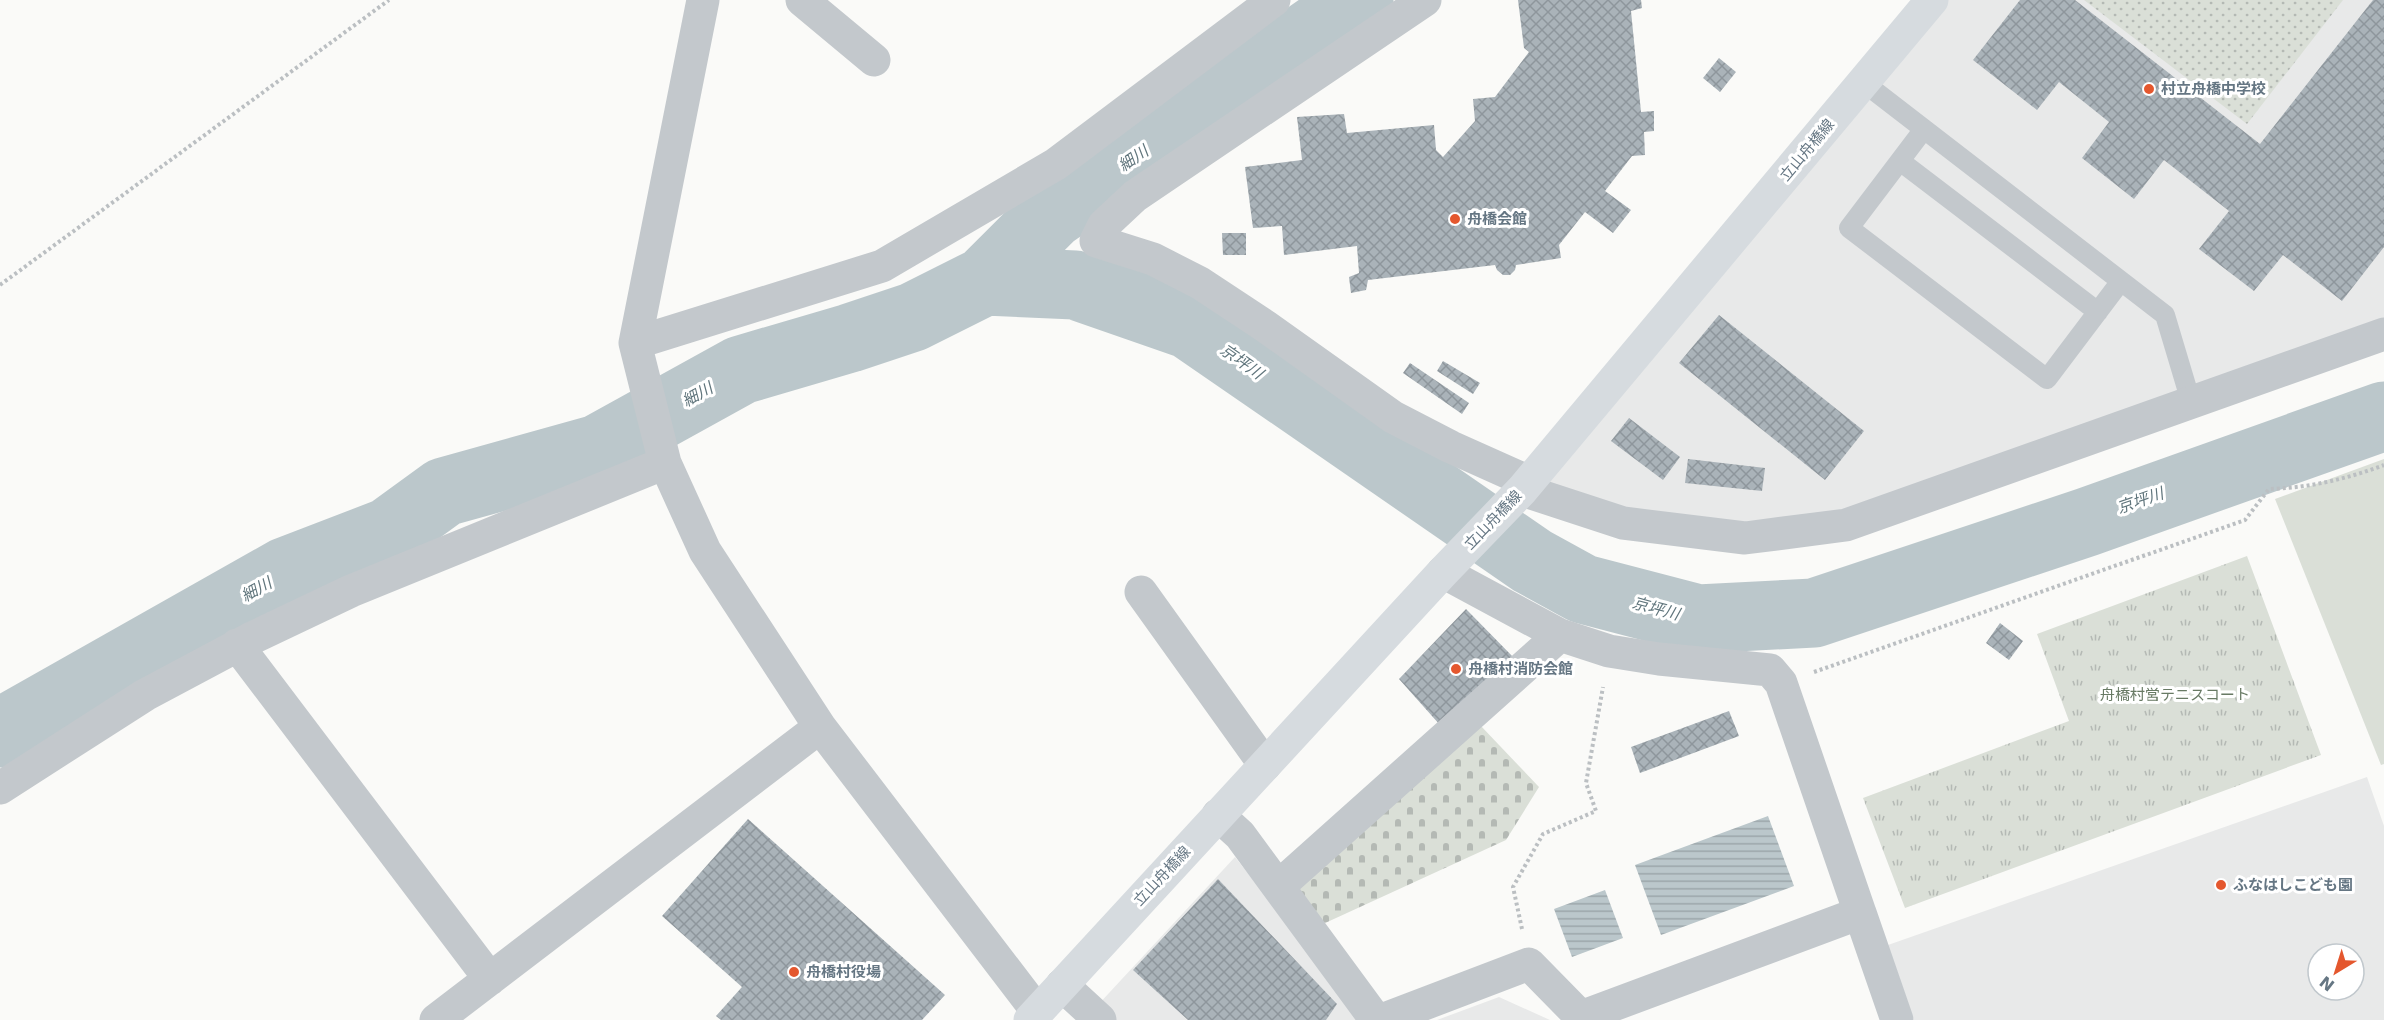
<svg xmlns="http://www.w3.org/2000/svg" width="2384" height="1020" font-family="'DejaVu Sans','Noto Sans JP',sans-serif">
	<style>
		.built { fill: #e8e9e9; fill-rule: evenodd }
		.grass { fill: url(#grass-dots) }
		.cemetery { fill: url(#cemetery-stones) }
		.park { fill: url(#park-tufts) }
		.pitch { fill: #dadfd7 }
		.water { fill: url(#water-rules) }
		.lines { fill: none; stroke-linecap: round; stroke-linejoin: round }
		.river { stroke: #bbc7cb; stroke-width: 69 }
		.building { fill: url(#building-cross-hatch) }
		.path { stroke: #bbbfc2; stroke-width: 4; stroke-dasharray: 3 3; stroke-linecap: butt }
		.service { stroke: #c3c8cc; stroke-width: 20 }
		.minor { stroke: #c3c8cc; stroke-width: 33 }
		.tertiary { stroke: #c3c8cc; stroke-width: 33 }
		.secondary { stroke: #d6dbdf; stroke-width: 33 }
		.poi-dot { fill: #e4572e; stroke: #fff; stroke-width: 2 }
		.labels { text-anchor: middle; stroke-width: 6; stroke-linejoin: round; paint-order: stroke }
		.poi-label { font-size: 15px; font-weight: bold; fill: #657683; stroke: #fff; text-anchor: start }
		.street-label { font-size: 15px; fill: #657683; stroke: #fff }
		.park-label { font-size: 15px; fill: #687a64; stroke: #fff }
		.water-label { font-size: 16px; font-style: italic; fill: #60757c; stroke: #fff }
	</style>
	<defs>
		<pattern id="grass-dots" width="8" height="8" patternUnits="userSpaceOnUse" patternTransform="scale(1.5)"><rect width="8" height="8" fill="#dadfd7"/><path d="M2 2h.1M6 6h.1" fill="none" stroke="#b4b9b4" stroke-width="1.8" stroke-linecap="round"/></pattern>
		<pattern id="cemetery-stones" width="16" height="16" patternUnits="userSpaceOnUse" patternTransform="scale(1.5)"><rect width="16" height="16" fill="#dadfd7"/><path d="M2 7V4a2 2 0 0 1 4 0v3zM10 15v-3a2 2 0 0 1 4 0v3z" fill="#b4b9b4"/></pattern>
		<pattern id="park-tufts" width="24" height="20" patternUnits="userSpaceOnUse" patternTransform="scale(1.5)"><rect width="24" height="20" fill="#dadfd7"/><path d="M3 7l-1-3M5 7V3M7 7l1-3M15 17l-1-3M17 17v-4M19 17l1-3" fill="none" stroke="#b4b9b4"/></pattern>
		<pattern id="water-rules" width="6" height="5" patternUnits="userSpaceOnUse" patternTransform="scale(1.5)"><rect width="6" height="5" fill="#bbc7cb"/><path d="M0 2.5h6" fill="none" stroke="#9ca6aa"/></pattern>
		<pattern id="building-cross-hatch" width="8" height="8" patternUnits="userSpaceOnUse" patternTransform="scale(1.5)"><rect width="8" height="8" fill="#aab3b9"/><path d="M0 0l8 8M0 8l8-8" fill="none" stroke="#8e969c"/></pattern>
	</defs>
	<rect width="100%" height="100%" fill="#fafaf8"/>
	<path class="built" d="M1932,0h452v334l-538,191 -101,13 -223,-48z
		M2367,777l17,49v194h-470l-26,-75zM2318,954h36v36h-36z
		M1235,857l129,163h-280z
		M1499,997l51,23h-113z"/>
	<path class="grass" d="M2084,0h259l-96,124z"/>
	<path class="cemetery" d="M1480,725l59,62 -33,53 -183,84 -29,-36z"/>
	<path class="park" d="M2247,556l74,199 -416,153 -42,-110 206,-77 -32,-87z"/>
	<path class="pitch" d="M2384,459v305l-3,1 -106,-266z"/>
	<path class="water" d="M1768,816l26,70 -133,49 -26,-70z
		M1605,890l18,48 -51,19 -18,-48z"/>
	<g class="lines">
		<path class="river" d="M985,281l90,4 115,40 342,236 51,28 115,30 116,-6 273,-91 297,-106
			M0,733l285,-161 104,-40 55,-40 154,-43 143,-79 109,-32 63,-21 72,-36 66,-66 308,-215"/>
	</g>
	<path class="building" d="M1518,0h123l1,8 -11,3 10,101 13,-1v20l-10,1 1,23 -13,1 -27,35 26,19 -18,23 -28,-21 -26,33 2,13 -45,7 -1,5 -5,5h-7l-6,-5 -2,-5 -127,15 -2,10 -15,3 -2,-16 10,-4 -2,-27 -73,9 -2,-29 -29,2 -8,-61 57,-7 -5,-43 47,-3 3,19 87,-8 2,25 7,7 32,-36 -2,-22 22,-2 34,-45 -5,-4z
		M2020,0h55l185,144 113,-144h11v247l-42,54 -59,-46 -29,36 -55,-42 30,-38 -65,-51 -30,39 -52,-41 27,-36 -50,-40 -22,28 -64,-50z
		M1719,58l17,14 -16,20 -17,-14z
		M1222,233h24v22h-23z
		M1719,315l145,116 -39,49 -146,-117z
		M1443,361l37,22 -7,11 -36,-23z
		M1410,363l59,40 -7,11 -59,-41z
		M1629,418l51,39 -17,23 -52,-39z
		M1688,459l77,9 -3,23 -77,-8z
		M1466,609l49,50 -75,66 -41,-46z
		M2000,623l23,18 -14,19 -23,-17z
		M1729,711l10,25 -99,37 -9,-26z
		M748,819l197,176 -23,25h-201l-5,-4 26,-29 -80,-71z
		M1218,879l119,125 -11,16h-138l-55,-50z"/>
	<g class="lines">
		<path class="path" d="M0,285l389,-285
			M1814,672l431,-152 24,-31c39,-1 78,-10 115,-24
			M1522,929l-9,-42 30,-53 53,-23 -10,-28 17,-96"/>
		<path class="service" d="M1863,82l302,233 26,87
			M1924,129l-75,99 198,151 74,-98
			M1900,161l198,151"/>
		<path class="minor" d="M703,0l-68,343 30,120 40,88 115,176 217,284
			M802,0l72,60
			M1425,0l-290,196 -31,29 -8,16 57,18 47,24 65,43 128,91 58,30 78,35
			M635,343l247,-77 174,-102 218,-164
			M1141,592l124,173
			M237,645l253,334
			M0,788l145,-93 105,-56 101,-48 314,-128
			M1218,815l22,20 136,185
			M1279,886l281,-251
			M1860,913l37,107
			M1062,985l38,35
			M436,1020l384,-293
			M1382,1020l147,-56 52,53 279,-104 -79,-230 -11,-13 -111,-11 -50,-8 -49,-16 -117,-63"/>
		<path class="tertiary" d="M1522,490l101,33 122,15 101,-13 538,-191"/>
		<path class="secondary" d="M1030,1020l413,-448 79,-82 410,-490"/>
	</g>
	<g class="poi-dot">
		<circle cx="2149" cy="89" r="6"/>
		<circle cx="1455" cy="219" r="6"/>
		<circle cx="1456" cy="669" r="6"/>
		<circle cx="2221" cy="885" r="6"/>
		<circle cx="794" cy="972" r="6"/>
	</g>
	<g class="labels">
		<g class="poi-label">
			<text x="2161" y="94">村立舟橋中学校</text>
			<text x="1467" y="224">舟橋会館</text>
			<text x="1468" y="674">舟橋村消防会館</text>
			<text x="2233" y="890">ふなはしこども園</text>
			<text x="806" y="977">舟橋村役場</text>
		</g>
		<g class="street-label">
			<text transform="translate(1807 150) rotate(-50)" y="5">立山舟橋線</text>
			<text transform="translate(1493 520) rotate(-46)" y="5">立山舟橋線</text>
			<text transform="translate(1162 876) rotate(-47)" y="5">立山舟橋線</text>
		</g>
		<g class="park-label">
			<text x="2175" y="700">舟橋村営テニスコート</text>
		</g>
		<g class="water-label">
			<text transform="translate(1133 158) rotate(-35)" y="6">細川</text>
			<text transform="translate(1242 361) rotate(35)" y="6">京坪川</text>
			<text transform="translate(697 394) rotate(-29)" y="6">細川</text>
			<text transform="translate(2140 500) rotate(-19)" y="6">京坪川</text>
			<text transform="translate(256 589) rotate(-29)" y="6">細川</text>
			<text transform="translate(1656 608) rotate(15)" y="6">京坪川</text>
		</g>
	</g>
	<g transform="translate(2336 972) rotate(218)"><circle r="28" fill="#ffffff" stroke="#c1c8cd" stroke-width="1.5"/>
	<path d="M0-4.5L10 22L0 15L-10 22Z" fill="#e4572e"/>
	<text y="-9" font-size="16" font-weight="bold" text-anchor="middle" fill="#657683">N</text>
	</g>
</svg>
